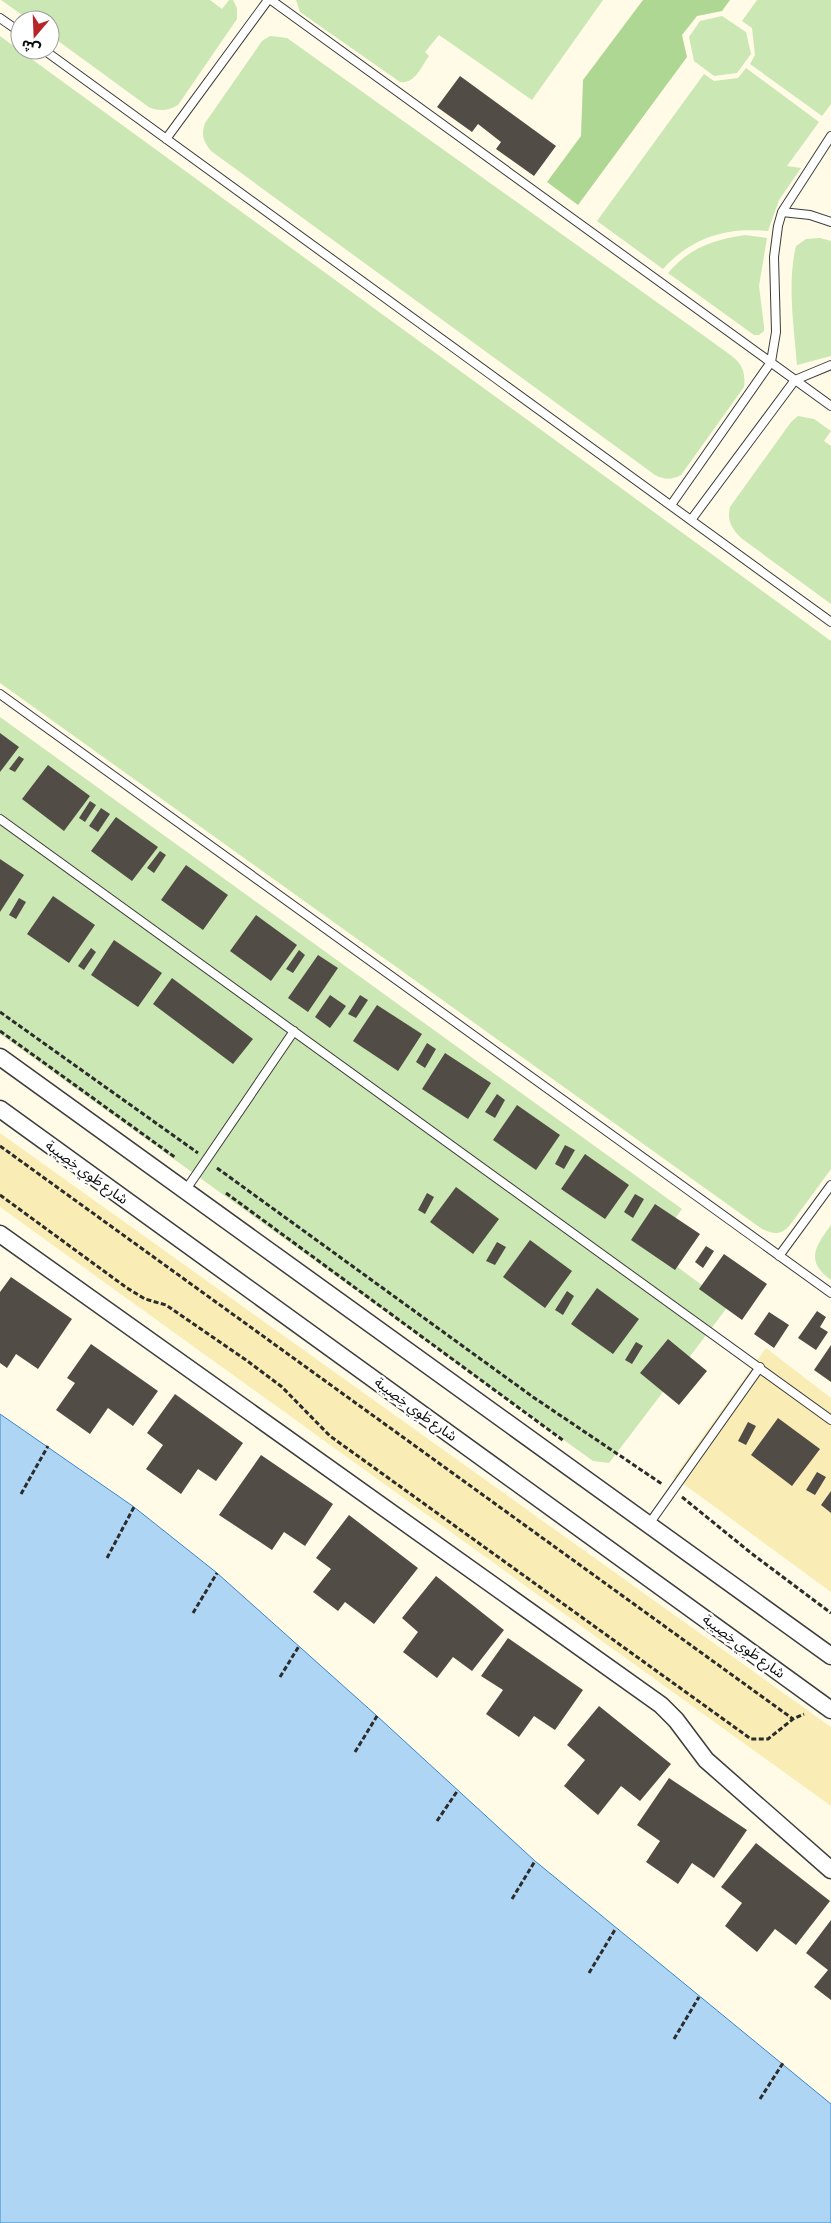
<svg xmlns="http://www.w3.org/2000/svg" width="831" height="2223" font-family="'Crimson Pro','Noto Sans Arabic',serif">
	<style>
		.green { fill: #cbe7b3 }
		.forest { fill: #aed793 }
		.sand { fill: #f9edb5 }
		.water { fill: #aed6f4; stroke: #3787c9 }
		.building { fill: #524c47 }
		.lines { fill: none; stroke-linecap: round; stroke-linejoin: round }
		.lane-casing { stroke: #3d3d3d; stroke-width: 10 }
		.street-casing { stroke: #3d3d3d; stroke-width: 19 }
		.path { stroke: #2c2c2c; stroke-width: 3; stroke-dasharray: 5 2.5; stroke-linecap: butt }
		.lane { stroke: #fff; stroke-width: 8 }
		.street { stroke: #fff; stroke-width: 16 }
		.labels { text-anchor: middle; stroke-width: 5; stroke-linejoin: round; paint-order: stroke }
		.street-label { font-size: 14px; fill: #0a0a0a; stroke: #fff }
	</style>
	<rect width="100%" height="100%" fill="#fffbe7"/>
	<path class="green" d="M1,0h209l12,9 7,-9h4l4,8v11l-59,86c-10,6 -17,6 -28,3l-100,-73v-15h-21z
		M296,0h307l-71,100 -93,-65 -14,17 4,4c-8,11 -14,28 -29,26l-100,-70z
		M757,0h74v104l-9,12 -72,-52 5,-9 -3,-27 -10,-7z
		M722,16l24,16 5,22 -14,19 -23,3 -20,-15 -5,-24 11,-16z
		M0,36l831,605v528l-41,56c-9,10 -15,10 -28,4l-762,-546z
		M270,36l17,2 427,305c19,15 33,18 30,44l-63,88c-10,5 -16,5 -26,0l-444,-324c-8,-10 -10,-16 -6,-28l57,-82z
		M746,68l73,54 -32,44 14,2 -22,32 -11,31c-42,-4 -76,6 -105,38l-66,-48 107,-147 10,7 24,-3z
		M745,235l22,3 -8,48 5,40v5l-5,4h-5l-86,-62c21,-25 45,-33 77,-38z
		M820,238l11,3v115l-34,9c-3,-39 -10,-81 -1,-119l10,-7z
		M798,416l16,3 17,12 -7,10 7,5v158l-90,-66c-10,-11 -14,-17 -11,-31l61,-85z
		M0,717l682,492 -29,40 76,56 -120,158 -16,-2 -593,-427z
		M831,1225v55c-26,-19 -16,-33 0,-55z"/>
	<path class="forest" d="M643,0h87l-8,11 -25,5 -15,19 5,22 -109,148 -31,-23 34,-46 2,-56z"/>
	<path class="sand" d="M0,1133l831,594v79l-831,-599z
		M766,1348l65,50v194l-157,-115z"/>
	<path class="water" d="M0,1414l134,93 83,66 160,143 158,145 296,243v119h-831z"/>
	<path class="building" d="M460,76l96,70 -22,30 -38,-27 5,-7 -23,-18 -6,8 -35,-25z
		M0,733l19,14 -19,25z
		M19,756l5,3 -9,13 -6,-3z
		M48,765l42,31 -26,35 -42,-32z
		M90,801l6,4 -11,17 -6,-4z
		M101,808l9,6 -12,18 -9,-6z
		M116,817l42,30 -26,34 -41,-30z
		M160,851l6,4 -12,18 -7,-5z
		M0,859l24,16 -24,37z
		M186,865l42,30 -25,35 -42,-30z
		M53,896l42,29 -26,38 -42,-29z
		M19,898l7,4 -10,17 -7,-4z
		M256,915l41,30 -26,36 -41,-30z
		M114,940l48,33 -24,34 -47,-32z
		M91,948l5,4 -12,18 -6,-4z
		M299,950l6,5 -12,18 -7,-4z
		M318,955l20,13 -30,44 -20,-14z
		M172,978l81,61 -20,25 -80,-60z
		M330,995l16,11 -16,22 -15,-11z
		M360,995l8,5 -12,18 -8,-4z
		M377,1005l45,29 -24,37 -45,-30z
		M427,1043l9,6 -11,19 -9,-6z
		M445,1053l46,30 -23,36 -46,-30z
		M497,1094l8,6 -10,18 -10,-6z
		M517,1105l43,30 -24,35 -43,-30z
		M565,1145l10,5 -11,19 -9,-5z
		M585,1154l44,31 -24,34 -44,-30z
		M456,1187l43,32 -26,35 -43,-32z
		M427,1193l7,4 -9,17 -7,-4z
		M635,1194l9,5 -11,19 -9,-6z
		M655,1204l45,30 -25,36 -44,-30z
		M530,1240l42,31 -27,37 -42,-31z
		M497,1242l9,5 -11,18 -9,-4z
		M706,1246l8,5 -11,17 -8,-6z
		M724,1254l43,30 -25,36 -43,-31z
		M11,1277l61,42 -34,50 -22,-15 -9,14 -7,-5v-71z
		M597,1288l42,31 -26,35 -42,-30z
		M567,1291l7,5 -11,19 -8,-5z
		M817,1311l9,6 -6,10 8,5 -12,18 -18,-12z
		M769,1312l20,13 -15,23 -20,-14z
		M668,1339l39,32 -28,34 -39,-32z
		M636,1342l7,4 -11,18 -7,-4z
		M91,1344l67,47 -25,35 -25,-18 -18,26 -34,-24 19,-27 -8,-5z
		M831,1345v37l-17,-12z
		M175,1394l68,49 -27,38 -18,-12 -17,25 -35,-25 17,-24 -16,-12z
		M778,1418l42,31 -28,37 -41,-31z
		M748,1422l8,4 -10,19 -8,-4z
		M261,1455l72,49 -28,42 -21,-14 -12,18 -53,-35z
		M817,1472l9,5 -11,18 -9,-5z
		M831,1491v22l-10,-8z
		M349,1515l69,53 -44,56 -29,-22 -7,9 -25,-19 18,-23 -15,-11z
		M436,1576l68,54 -32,41 -19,-14 -16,21 -34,-26 15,-20 -16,-14z
		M508,1638l75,52 -28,40 -21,-14 -15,21 -33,-23 17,-24 -22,-14z
		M599,1706l72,58 -31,37 -19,-15 -23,29 -34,-29 21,-26 -18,-15z
		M669,1778l78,52 -33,48 -22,-15 -14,21 -32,-22 14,-21 -23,-16z
		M756,1843l74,58 -34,44 -21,-16 -18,23 -32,-26 17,-23 -21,-16z
		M831,1920v80l-17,-13 14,-17 -22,-17z"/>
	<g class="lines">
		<defs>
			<path id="lane" d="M271,0l560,406
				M0,18l20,14
				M44,50l787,572
				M166,139l102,-139
				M782,212l28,3 21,7
				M671,505l100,-143 5,-30 -2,-75 4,-31 4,-14 49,-76
				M691,520l104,-140 36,-15
				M0,694l831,599
				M0,819l831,601
				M185,1191l109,-160
				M779,1256l52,-71
				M649,1524l111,-157"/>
			<path id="street" d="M0,1057l831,599
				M0,1109l831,601
				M0,1234l661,471 15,15 30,40 125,110"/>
		</defs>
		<use href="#lane" class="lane-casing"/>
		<use href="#street" class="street-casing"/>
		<path class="path" d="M0,1012l198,141
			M0,1031l176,127
			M0,1146l793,573
			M217,1168l316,229 129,87
			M226,1193l338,248
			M0,1195l127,93 18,11 21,6 80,55 36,27 48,49 421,303h17l25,-20 11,-5
			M21,1494l27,-48
			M682,1497l69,56 80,60
			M107,1558l27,-51
			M193,1613l24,-40
			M280,1677l19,-31
			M355,1752l22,-36
			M437,1821l21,-31
			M512,1899l23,-38
			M589,1973l27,-45
			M674,2039l25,-42
			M760,2099l23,-36"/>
		<use href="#lane" class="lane"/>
		<use href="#street" class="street"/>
	</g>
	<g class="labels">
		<g class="street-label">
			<text transform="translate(87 1172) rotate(36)" y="5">شارع طَوِي خِصِيبة</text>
			<text transform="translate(416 1409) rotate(36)" y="5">شارع طَوِي خِصِيبة</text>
			<text transform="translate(744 1646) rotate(36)" y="5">شارع طَوِي خِصِيبة</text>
		</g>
	</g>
	<g transform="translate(35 35) rotate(199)"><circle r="24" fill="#ffffff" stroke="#9d9d9d"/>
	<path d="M0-4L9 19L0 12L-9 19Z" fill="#b52727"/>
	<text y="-8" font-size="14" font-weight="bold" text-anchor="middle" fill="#0a0a0a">ش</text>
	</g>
</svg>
